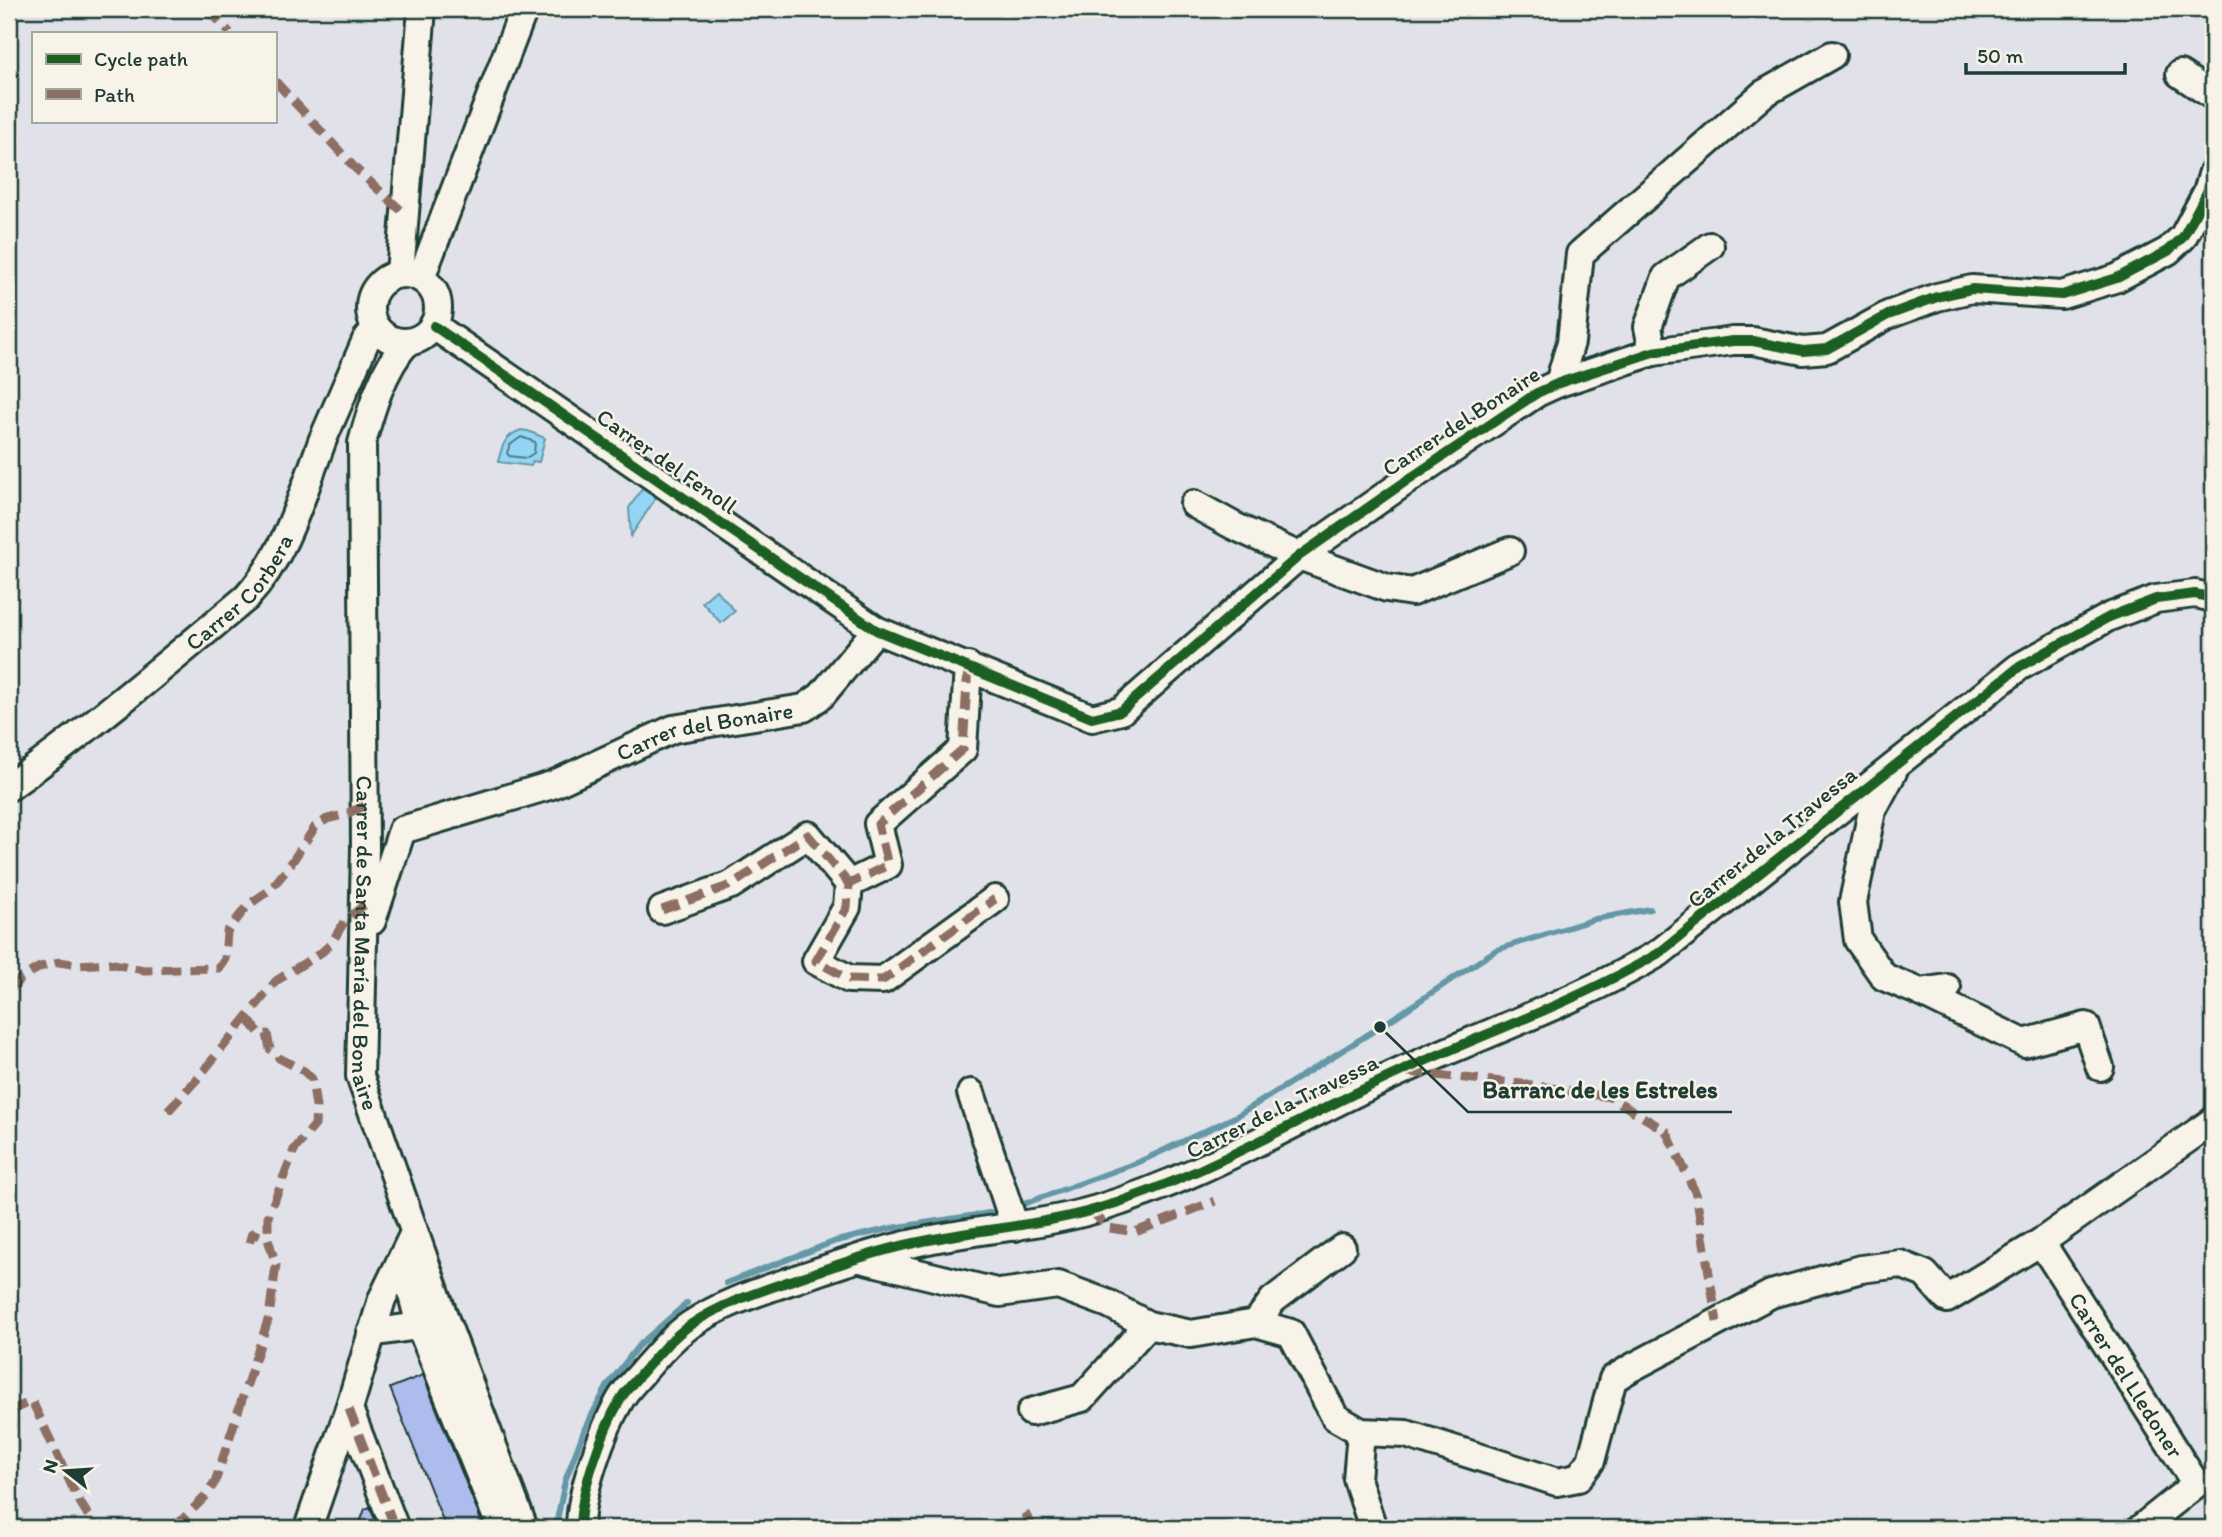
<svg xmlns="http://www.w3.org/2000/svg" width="2222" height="1537" font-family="Itim,sans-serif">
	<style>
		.water { fill: #93d5f4; stroke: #6598a7; stroke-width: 2 }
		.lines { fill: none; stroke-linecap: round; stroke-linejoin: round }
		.shore { stroke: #4d7a81; stroke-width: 2 }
		.stream { stroke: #6598a7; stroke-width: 6 }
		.building { fill: #adbcec; stroke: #1f3d34; stroke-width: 2 }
		.minor-casing { stroke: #1f3d34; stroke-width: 32 }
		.minor { stroke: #f7f3e8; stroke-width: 26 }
		.quiet { stroke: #8d6e63; stroke-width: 9; stroke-dasharray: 18 9; stroke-linecap: butt }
		.cycleway-casing { stroke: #f7f3e8; stroke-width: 15 }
		.cycleway { stroke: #1b5e20; stroke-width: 10 }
		.labels { text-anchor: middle; stroke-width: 5; stroke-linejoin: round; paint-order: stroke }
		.street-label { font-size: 23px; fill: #1f3d34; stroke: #f7f3e8 }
		.leader { fill: none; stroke: #1f3d34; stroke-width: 2.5 }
		.callout-dot { fill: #1f3d34; stroke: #f7f3e8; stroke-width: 2.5 }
		.callout-label { font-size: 24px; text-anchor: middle; font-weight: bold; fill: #1f3d34; stroke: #f7f3e8; stroke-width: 5; stroke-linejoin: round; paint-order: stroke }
	</style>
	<rect width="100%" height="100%" fill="#e1e2e9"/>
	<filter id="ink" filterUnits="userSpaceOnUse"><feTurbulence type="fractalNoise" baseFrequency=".0143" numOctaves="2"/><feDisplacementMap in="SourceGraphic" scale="14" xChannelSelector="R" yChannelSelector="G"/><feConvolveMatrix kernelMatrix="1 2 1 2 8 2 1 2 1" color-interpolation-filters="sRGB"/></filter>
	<g filter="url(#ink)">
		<path class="water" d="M521,430l7,1 17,7 -6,24 -6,-1 -2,5 -33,-4c4,-16 6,-26 23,-32z
			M645,484l14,9 -28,43 -2,-28z
			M716,590l19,21 -14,12 -19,-21z"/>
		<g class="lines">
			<path class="shore" d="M521,437l14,5 -1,11 -8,5 -17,-2 -2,-3 3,-8z"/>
			<path class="stream" d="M1018,1206l121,-44 98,-46 143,-89 116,-77 99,-31 55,-10
				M726,1283l110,-42 56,-13 110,-17
				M556,1525l9,-44 20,-53 23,-43 30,-39 49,-43"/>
		</g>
		<path class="building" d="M423,1375l61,153h-38l-56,-140z
			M370,1507l8,21h-20l7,-19z"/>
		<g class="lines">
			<defs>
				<g id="minor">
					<path d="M2180,74l33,22"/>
					<path d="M400,273l22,-264"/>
					<circle cx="404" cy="308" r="34"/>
					<path d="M421,278l103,-269"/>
					<path d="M434,326l442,304 216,88 29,-7 178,-155 110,-77 128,-86 22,-10 94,-31 80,-11h20l50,10 24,-2 61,-34 49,-18 35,-8 90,6 55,-17 51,-27 15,-14 24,-45 6,-20"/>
					<path id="s1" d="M407,342c-24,27 -36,67 -45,101l3,405 -5,228 86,246 78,206"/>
					<path d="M1653,352l-5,-25 18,-50 44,-31"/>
					<path d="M1559,383l12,-41 9,-88 183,-160 69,-39"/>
					<path d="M1194,504l40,22 65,30 88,32 25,4 98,-41"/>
					<path d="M968,666l-5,83 -85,75 10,41 -39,19 -2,23 -31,54 33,18 34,1 112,-81"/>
					<path d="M1893,772l-21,39 -19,91 5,38 26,37 36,15 27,-4"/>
					<path id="s2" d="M9,787c82,-59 159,-124 237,-189 41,-44 56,-104 77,-159 14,-33 29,-66 43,-99l10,-12"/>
					<path d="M662,910l69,-25 77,-50 41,49"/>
					<path id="s3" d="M372,921l30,-91 150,-45 121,-56 131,-21 17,-12 55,-66"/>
					<path d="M1920,992l104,51 62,-17 14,41"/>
					<path d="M971,1093l44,134"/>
					<path id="s4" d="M2041,1242l155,242 -55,44"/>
					<path d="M403,1259l17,67 81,202"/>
					<path d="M861,1259l139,34 58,-8 51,19 39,21 43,9 65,-11 35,10 44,84 26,15 45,2 151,48 21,-4 13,-17 22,-82 18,-11 140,-74 90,-25 39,-5 25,10 22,25 94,-57 172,-121"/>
					<path d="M1256,1323l17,-23 69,-52"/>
					<path d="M371,1333l67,-10"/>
					<path d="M349,1409l46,119"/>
					<path d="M1031,1412l51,-14 66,-73"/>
					<path d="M1361,1432l-4,47 16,49"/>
					<path d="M308,1528l41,-119 33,-110 32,-66"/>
					<path d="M580,1528c0,-35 22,-97 40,-128 5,-9 13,-17 20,-25 16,-18 30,-36 50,-50 31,-21 65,-32 100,-44 42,-14 85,-30 129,-39 59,-13 120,-16 178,-33 107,-32 203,-92 305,-138 86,-39 176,-70 257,-118l360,-286 90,-50 47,-18 39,-5 18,4"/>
				</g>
			</defs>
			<use href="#minor" class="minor-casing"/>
			<use href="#minor" class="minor"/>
			<path class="quiet" d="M208,9l22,24
				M275,81l80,87 50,46
				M968,666l-5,83 -85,75 10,41 -39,19 -2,23 -31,54 33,18 34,1 112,-81
				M662,910l69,-25 77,-50 41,49
				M9,990l12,-12 19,-11 19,-5 20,3 30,-2 35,7 75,-2 6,-9 2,-27 21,-27 22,-15 18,-22 27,-41 12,-8 16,-4 22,-9
				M247,1018l14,17 6,-1 3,15 7,4 2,5 25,13 8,8 4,28 -1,18 -21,25 -26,67v22
				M1407,1072l125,13 78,12 56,34 30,63 21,128
				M168,1111l29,-32 79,-98 46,-29 9,-8 13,-22 20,-17
				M1094,1210l-2,2 17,16 26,4 80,-31
				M349,1409l46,119
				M9,1411l23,-10 46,98 18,29
				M1025,1513l8,15
				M174,1528l31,-31 10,-15 54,-165 7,-52 -8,-26 -16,-6 -4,14"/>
			<defs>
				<path id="cycleway" d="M434,326l442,304 216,88 29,-7 178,-155 110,-77 128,-86 22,-10 94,-31 80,-11h20l50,10 24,-2 61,-34 49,-18 35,-8 90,6 55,-17 51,-27 15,-14 24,-45 6,-20
					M580,1528c0,-35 22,-97 40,-128 5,-9 13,-17 20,-25 16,-18 30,-36 50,-50 31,-21 65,-32 100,-44 42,-14 85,-30 129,-39 59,-13 120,-16 178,-33 107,-32 203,-92 305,-138 86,-39 176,-70 257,-118l360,-286 90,-50 47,-18 39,-5 18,4"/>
			</defs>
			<use href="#cycleway" class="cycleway-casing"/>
			<use href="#cycleway" class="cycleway"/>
		</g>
	</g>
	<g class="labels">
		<g class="street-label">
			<text transform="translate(1461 421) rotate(-33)" y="8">Carrer del Bonaire</text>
			<text transform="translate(667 461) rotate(35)" y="8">Carrer del Fenoll</text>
			<text dy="8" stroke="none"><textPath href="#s2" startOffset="303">Carrer Corbera</textPath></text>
			<text dy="8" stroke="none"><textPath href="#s3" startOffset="416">Carrer del Bonaire</textPath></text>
			<text transform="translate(1772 837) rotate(-39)" y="8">Carrer de la Travessa</text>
			<text dy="8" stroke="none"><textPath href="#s1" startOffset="612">Carrer de Santa María del Bonaire</textPath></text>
			<text transform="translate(1282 1106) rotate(-26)" y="8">Carrer de la Travessa</text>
			<text dy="8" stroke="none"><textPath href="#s4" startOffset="158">Carrer del Lledoner</textPath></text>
		</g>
	</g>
	<path class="leader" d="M1380 1027L1468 1112H1732"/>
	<circle class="callout-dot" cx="1380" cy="1027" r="7"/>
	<g class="callout-label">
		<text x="1600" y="1098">Barranc de les Estreles</text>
	</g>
	<rect width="2222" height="1537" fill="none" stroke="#f7f3e8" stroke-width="35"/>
	<rect x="18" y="18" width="2187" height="1502" fill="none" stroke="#1f3d34" stroke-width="2.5" filter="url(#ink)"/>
	<rect x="32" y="32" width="245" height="91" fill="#f7f3e8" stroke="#a1aaa0" stroke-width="2"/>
	<rect x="46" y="54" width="35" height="10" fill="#1b5e20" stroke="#a1aaa0" stroke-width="2"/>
	<text x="94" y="66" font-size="21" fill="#1f3d34">Cycle path</text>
	<rect x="46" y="89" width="35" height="10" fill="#8d6e63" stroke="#a1aaa0" stroke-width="2"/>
	<text x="94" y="102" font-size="21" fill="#1f3d34">Path</text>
	<g transform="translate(66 1471) rotate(287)" stroke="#f7f3e8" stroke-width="5" paint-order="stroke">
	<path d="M0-5L12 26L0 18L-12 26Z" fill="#1f3d34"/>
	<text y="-10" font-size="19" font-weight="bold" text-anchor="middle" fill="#1f3d34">N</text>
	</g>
	<path d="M1966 63v10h159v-10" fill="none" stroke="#1f3d34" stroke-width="3.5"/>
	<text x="1977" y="63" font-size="21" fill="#1f3d34" stroke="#f7f3e8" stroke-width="5" paint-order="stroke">50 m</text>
</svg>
